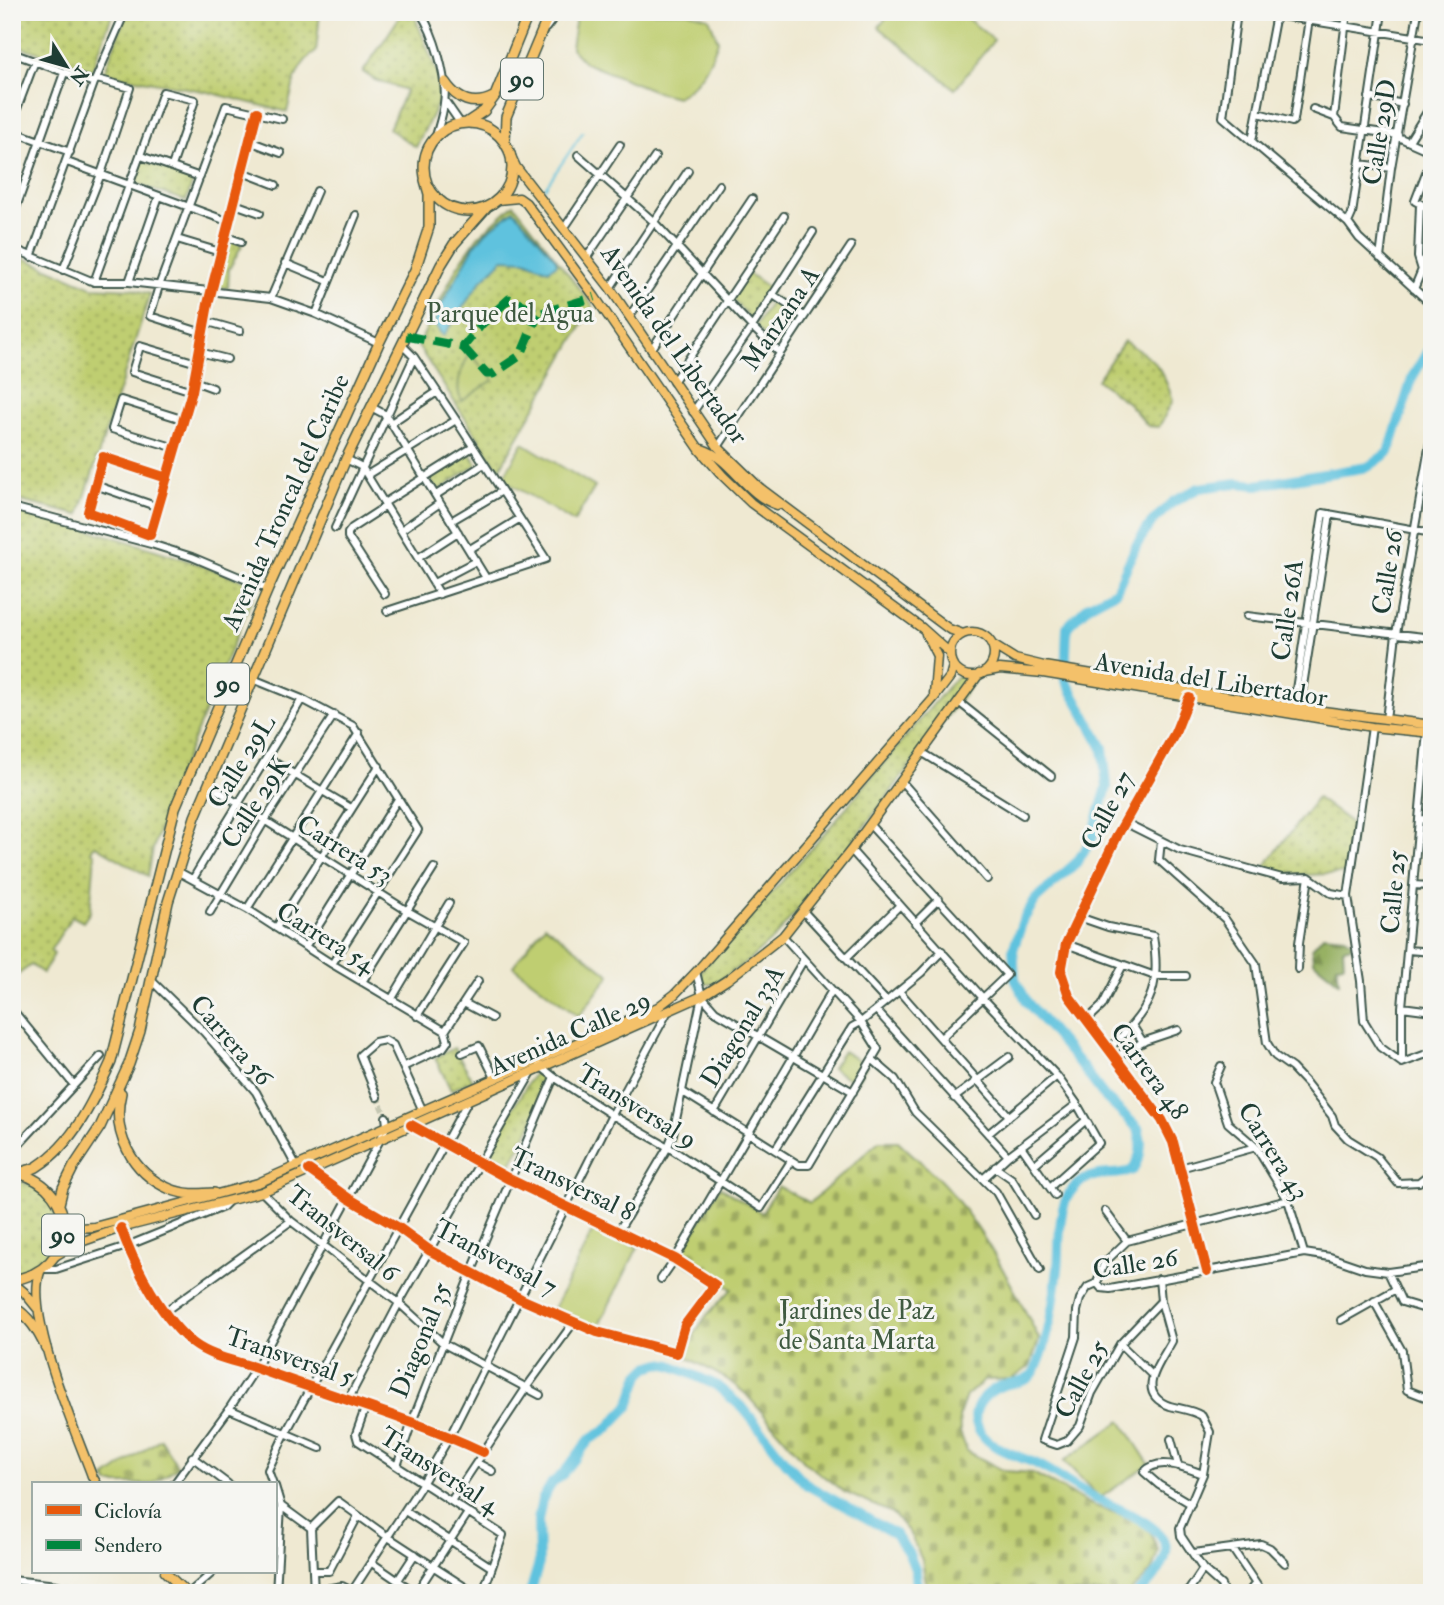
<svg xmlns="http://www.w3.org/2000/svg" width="1444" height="1605" font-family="'IM FELL Double Pica',serif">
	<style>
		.green { fill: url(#green-dots); stroke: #6f8652; stroke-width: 2 }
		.forest { fill: url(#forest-firs); stroke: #5b774c; stroke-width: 2 }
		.cemetery { fill: url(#cemetery-stones); stroke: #6f8652; stroke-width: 2 }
		.pitch { fill: #bfce71; stroke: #6f8652; stroke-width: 2 }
		.water { fill: #5fc2de; stroke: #3f8089; stroke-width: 2 }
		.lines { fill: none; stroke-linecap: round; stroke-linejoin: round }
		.stream { stroke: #5fc2de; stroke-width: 2 }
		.river { stroke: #5fc2de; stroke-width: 10 }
		.minor-tunnel { stroke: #c5c7b2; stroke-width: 6; stroke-dasharray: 6 3; stroke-linecap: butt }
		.minor-casing { stroke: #3e574c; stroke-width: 10 }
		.major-casing { stroke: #3e574c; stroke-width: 11 }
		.highway-casing { stroke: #3e574c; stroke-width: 12 }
		.minor { stroke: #fff; stroke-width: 6 }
		.major { stroke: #f4c16b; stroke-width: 8 }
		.highway { stroke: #f4c16b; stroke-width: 9 }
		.quiet { stroke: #00873e; stroke-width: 9; stroke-dasharray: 18 9; stroke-linecap: butt }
		.cycleway-casing { stroke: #f6f6f2; stroke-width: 15 }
		.cycleway { stroke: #e8590c; stroke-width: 10 }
		.labels { text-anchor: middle; stroke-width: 6; stroke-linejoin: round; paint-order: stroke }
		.shield { fill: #f6f6f2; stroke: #60746d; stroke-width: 2 }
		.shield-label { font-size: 24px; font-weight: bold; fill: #1f3d34 }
		.street-label { font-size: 26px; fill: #1f3d34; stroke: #f6f6f2 }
		.park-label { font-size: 26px; fill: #3f5a40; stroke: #f6f6f2 }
	</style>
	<defs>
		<pattern id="green-dots" width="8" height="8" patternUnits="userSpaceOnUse" patternTransform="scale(1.75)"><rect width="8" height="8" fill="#bfce71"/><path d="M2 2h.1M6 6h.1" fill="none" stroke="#9ba85e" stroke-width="1.8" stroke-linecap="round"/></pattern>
		<pattern id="forest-firs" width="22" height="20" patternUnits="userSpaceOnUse" patternTransform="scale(1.75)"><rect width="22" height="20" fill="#97b163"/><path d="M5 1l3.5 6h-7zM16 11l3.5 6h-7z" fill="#7b9152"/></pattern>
		<pattern id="cemetery-stones" width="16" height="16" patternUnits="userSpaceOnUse" patternTransform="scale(1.75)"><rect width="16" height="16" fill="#bfce71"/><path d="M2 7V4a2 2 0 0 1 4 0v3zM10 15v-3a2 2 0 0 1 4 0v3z" fill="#9ba85e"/></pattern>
	</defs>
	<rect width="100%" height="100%" fill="#f6f6f2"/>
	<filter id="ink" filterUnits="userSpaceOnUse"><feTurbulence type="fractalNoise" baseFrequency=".0143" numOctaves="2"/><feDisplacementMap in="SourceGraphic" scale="14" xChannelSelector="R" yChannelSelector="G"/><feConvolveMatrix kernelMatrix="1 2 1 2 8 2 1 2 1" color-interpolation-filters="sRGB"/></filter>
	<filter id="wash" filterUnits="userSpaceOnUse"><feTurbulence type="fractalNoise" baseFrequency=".00686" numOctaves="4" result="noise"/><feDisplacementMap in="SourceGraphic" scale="28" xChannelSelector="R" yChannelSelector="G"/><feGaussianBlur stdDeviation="1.57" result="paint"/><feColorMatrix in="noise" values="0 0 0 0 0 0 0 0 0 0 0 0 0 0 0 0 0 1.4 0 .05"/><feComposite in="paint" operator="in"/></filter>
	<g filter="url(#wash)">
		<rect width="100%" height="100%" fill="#efe9d2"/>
		<path class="green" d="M12,12h101l-21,58 -80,-26z
			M127,12h193l-4,40c-22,13 -23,37 -29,60l-79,-20 -104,-19z
			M403,12h10l25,63 1,26 -23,46 -27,-18 17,-39 -31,-10 -12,-8z
			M141,160l53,18 -8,23 -53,-18z
			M514,204l79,102 -94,164 -81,-124 39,-79 21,-30z
			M227,240l15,5 -13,24 -1,19 -13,-1z
			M12,253l80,34 40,2 18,5 -71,221 -67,-16z
			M748,273l24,17 -20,32 -21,-25z
			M1124,341c33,19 36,24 49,59l-14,27 -11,-1 -20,-23 -31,-23z
			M468,451l9,13 -39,27 -9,-13z
			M12,509c83,22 165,45 245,77l-85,205 -19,58 -5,27 -54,-31 -3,6 4,3 -5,58 -7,10 -11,-6 -22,35 4,3 -11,19 -12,-8 -19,14z
			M958,675l16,6 -134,178 -66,79 -25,22 -35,24h-9l-4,-4v-10l112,-123z
			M1317,798l38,28 -7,47 -41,2 -46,-4z
			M454,1048l19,32 -22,10 -16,-32z
			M535,1072l16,7 -21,49 -24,45 -26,-12z
			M12,1179c67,13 55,94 0,95z"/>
		<path class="forest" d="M1323,935l22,2 6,4 1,5 -9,2 1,16 -7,1 2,17 -26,-21 -1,-13z"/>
		<path class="cemetery" d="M879,1141h19c16,16 36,31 51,49 37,45 65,97 90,149l-9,27 -18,13 -27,1 -19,16 -7,19 1,17 7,19 37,20 29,2 59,32 47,16 12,12 7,18 -7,21 -22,21h-201l-6,-33 -13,-28 -17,-19 -48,-21 -38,-29 -60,-69 -19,-15 -46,-25 26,-39 25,-26 -54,-30 42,-72 42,26 16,-27 32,17z
			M160,1439l18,28 -26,17h-44l-3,-6z"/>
		<path class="pitch" d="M577,12h111l21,6 9,23c-9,25 -17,42 -41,56l-17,-4 -75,-30 -14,-15z
			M891,12h68l35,28 -39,49 -76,-62z
			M774,297l24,17 -21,32 -22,-19z
			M470,353l19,22h3l1,5 -31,21c-9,-14 0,-34 8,-48z
			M523,443l72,44 -21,35 -72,-43z
			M545,925l65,50 -31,41 -66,-50z
			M843,1051l24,14 -11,18 -24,-15z
			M596,1225l42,22 -41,82 -43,-21z
			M1121,1421l28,43 -49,34 -36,-37z"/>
		<path class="water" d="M514,210l42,49 1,5 -9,6 -22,-10 -23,-1 -22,22 -38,55 -8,-11v-9l39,-70 12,-14z"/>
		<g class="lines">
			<path class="stream" d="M545,188l38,-56"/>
			<path class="river" d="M530,1593l9,-30 -1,-43 4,-20 10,-17 11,-9 27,-35 15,-8 24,-25 11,-31 8,-8 13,-4 10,2 45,20 28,24 41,52 22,24 88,49 14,20 7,18 1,21
				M1139,1593c11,-12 28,-27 27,-45 -3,-25 -53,-40 -71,-50 -21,-11 -39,-25 -60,-35 -21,-9 -52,-15 -59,-41 -4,-16 12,-31 25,-36 12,-5 25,-1 33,-14 13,-21 21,-78 24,-103 3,-28 -4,-71 24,-88 20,-12 33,-3 51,-11l7,-16 1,-12 -3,-14 -33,-31 -25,-33 -53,-62 -12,-23 -2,-29 10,-30 13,-21 41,-37 15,-23 15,-52 -4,-39 -38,-69 2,-52 21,-21 28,-15 21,-47 15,-22 21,-20 26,-14 38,-5 20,2 111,-18 21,-15 24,-76 19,-32"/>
		</g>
	</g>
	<g filter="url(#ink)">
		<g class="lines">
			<path class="minor-tunnel" d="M377,1097l9,20"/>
			<defs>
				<path id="minor" d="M420,12c14,21 28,66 24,91 -1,11 -5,22 -8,33
					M1237,12l-14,105 125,106 11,15 73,67
					M1256,12l176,28
					M546,28l12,-16
					M12,53l82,30
					M1369,97l34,7
					M445,101l16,23
					M1313,109l21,8 8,10 56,8
					M1258,113l34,9 2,-2 16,-108
					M1334,117l13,-105
					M12,122l23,-61
					M12,131l58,21
					M1398,137l34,15
					M249,141l32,12
					M1252,141l24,-127
					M1409,141l23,-37
					M578,155l75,66 99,106 27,25
					M141,156l59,21
					M1432,157l-17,44 17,9
					M67,162l160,59
					M1360,164l31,4
					M240,171l36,14
					M232,203l28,10
					M1420,204l-2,53 4,13
					M12,219l52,-146
					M1348,223l4,-9 30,-202
					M565,227l55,-82
					M224,236l17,6
					M177,239l43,13
					M12,248l82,34h35l142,16 45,16 63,29
					M31,257l63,-174 31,-71
					M587,257l68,-100
					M1380,258l11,-90 27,-156
					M285,263l43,18
					M63,270l38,-96 29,-86 -33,-9
					M94,282l69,-190 32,8 -23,66
					M129,282l30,-86
					M610,288l78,-117
					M1414,289l18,-44
					M772,294l32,22
					M271,298l46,-107
					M316,314l40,-99
					M629,317l90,-132
					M205,321l35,10
					M203,333l-53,-17 9,-30 67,-180 56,13
					M651,350l101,-151
					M199,352l28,7
					M194,381l19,7
					M673,382l111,-166
					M192,391l-60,-19 8,-26 57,17
					M371,407l15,8 100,163
					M693,412l59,-85 61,-95
					M391,423l46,-31
					M718,447l133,-201
					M176,448l-64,-19 9,-29 64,20
					M346,459l16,8 78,127
					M367,475l89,-55
					M167,478l-64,-21 -15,55 62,23 42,-144 16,-87 49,-192
					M95,485l63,22
					M436,495l48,-31
					M384,503l89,-56
					M12,507l139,37 41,13 76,32
					M451,521l51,-30
					M335,528l79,-171
					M401,530l39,-27
					M470,549l49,-30
					M418,558l40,-26
					M434,583l42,-22
					M385,594l-37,-57v-4l4,-5 34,-22
					M387,611l159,-52 -90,-139 -42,-63 -12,-12
					M1247,616l185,22
					M253,679l49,20 51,27 65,104 -86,134
					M1189,698l-14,35 -57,101 -52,110 -5,28 8,24 93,124 11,22 34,129
					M960,703l91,73
					M1293,709l30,-196 109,20
					M1299,711l31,-197
					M1386,720l10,-86 36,-203
					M1372,727l-24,169 13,85 3,40 16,26 22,16
					M923,753l100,62
					M267,758l84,50
					M902,782l85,97
					M209,785l197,125 58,33 -47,73
					M1419,819l13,1
					M1124,822l56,28 102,28 27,-1 22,16 17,3
					M870,825l137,150 -66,63
					M1161,841l-2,19 66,59 31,45 11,79 8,13 17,12 15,16 25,32 3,9 13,14 29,18 21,26 21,-1 13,-10
					M851,850l131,147 75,79 20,28 22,39 -49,44
					M177,871l70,38 85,55 113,67 3,10 -5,7 -40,19
					M193,879c35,-60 73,-119 109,-180
					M1413,885l19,1
					M247,909l112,-176
					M210,912l54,-90 70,-107
					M804,912l82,89
					M1079,917l29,10 45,9c9,57 -5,74 -44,113
					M915,923l24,-24
					M276,928l103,-162
					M1066,944l89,32h31
					M305,947l93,-148
					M1408,950l24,2
					M846,958l53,-52
					M1298,969l1,-26 10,-66
					M696,972l6,24 13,15 138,81
					M152,981l52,51 52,60 40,74
					M362,982l72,-114
					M899,991l110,125
					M391,1000l58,-97
					M464,1003l28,15
					M1402,1007l30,4
					M12,1009l62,76
					M876,1010l132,146
					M1086,1021l16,-15 21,-41
					M1132,1025l11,17
					M445,1031l33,-50
					M462,1053l17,-7 16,32
					M1116,1057l29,-16 33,-11
					M873,1060l22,19 20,33 81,80 44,78
					M1402,1063v-56l25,-276
					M1402,1063l30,-11
					M539,1065l15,12 58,38 56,32 93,61 30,-47
					M1221,1066l-7,16 14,41 28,24 32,53 16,53
					M683,1092l116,73h10l69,-116 -17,-27 -78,-86
					M377,1097l-17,-42 15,-13 10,-2 8,5 29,64
					M954,1098l55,-41
					M714,1112l89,-151
					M988,1134l69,-58
					M1021,1146l34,49
					M775,1150l77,-123 9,-5 60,-49 21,-22
					M12,1152l89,-96
					M1035,1164l50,-43
					M995,1167l17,12 22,36
					M1180,1168l76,-21
					M309,1170l39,28 51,30 30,22 92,49 76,33 80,21 8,-28 30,-40 -40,-26 -166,-80 -98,-54
					M984,1178l24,-22 69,-52
					M262,1192l29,29 108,82 45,41 96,51
					M1105,1211l22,30
					M121,1228c13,37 42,93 73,116 19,14 43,17 65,25 75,28 152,49 224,83
					M618,1232l50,-85 5,-13 29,-138
					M44,1269h12l71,-23 96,-39 5,-5
					M1388,1272l14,30 30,9
					M661,1279l14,-20 156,-267
					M1159,1279l2,22 11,40c-11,21 -39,52 -2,65 11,3 23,4 32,10l8,16 -7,42 -23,54 1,8 22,33 -16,24
					M1097,1283l-9,4 -8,12 -3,12 -1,26 -34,103 15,5 10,-4 13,-15 12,-33 28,-49 41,-43
					M1097,1283l4,5 9,1 194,-36 26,4 35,12 23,3 44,-6
					M1097,1283l7,-20 23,-22 161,-41
					M1374,1301l28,50 5,39 18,7 7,-4
					M164,1312l127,-91
					M1341,1320l55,-31
					M1120,1344l32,31
					M348,1400l51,-97 133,-231
					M366,1406l-10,28 2,7 145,94 -20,58
					M229,1409l91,39
					M1171,1439l7,26
					M192,1457l36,27
					M477,1463l15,8
					M397,1466l15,-44 59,-149 83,-196
					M174,1484l55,-75 27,-41 125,-230 6,-13 -1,-8
					M273,1484l-5,-14 17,-36 183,-333
					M275,1486l6,20 -5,87
					M451,1501l75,-113 48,-66
					M1191,1504l-32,-19 -15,-13c15,-16 42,-4 59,2
					M281,1506l30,22
					M405,1511l86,56
					M1232,1548l30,45
					M1194,1553l67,-9 9,4 15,15
					M372,1563l44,30
					M1203,1569l18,16 1,3 -2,5
					M313,1571h16l29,-55
					M12,1580l45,5 27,8
					M398,1580l17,-26
					M189,1593l24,-21
					M304,1593l38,-7 14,7
					M314,1593l-3,-65 27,-27 50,36 86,56
					M351,1593l71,-109 28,-48 162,-321 55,-102
					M416,1593l52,-80
					M1248,1593l7,-9"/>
				<path id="major" d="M510,154l6,13 94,121 108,159 42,41 189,141 14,5
					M498,200l21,-2 7,5 69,94 105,153 23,26 28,27 171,125 28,25
					M700,450l2,-1c29,9 44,46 75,56
					M950 654a22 22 0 1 1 44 0a22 22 0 1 1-44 0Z
					M926,634l11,22 -3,38
					M991,644l24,15 29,7 248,41 140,18
					M984,672l16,-3 43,4 329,54 60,6
					M64,1218l15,10 15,-1 164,-44 400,-176 17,-13 21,-22 238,-274 16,-21 3,-11
					M55,1256l20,-12 46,-16 141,-36 440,-196 25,-16 56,-44 68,-86 128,-176
					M40,1272c-15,44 35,158 52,204l5,8
					M12,1282l12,10 13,16
					M165,1572l22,21"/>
				<path id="highway" d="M445,82c12,18 28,25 48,15
					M424 167a44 44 0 1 1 88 0a44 44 0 1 1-88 0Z
					M466,123l18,-12 11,-15 34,-84
					M505,142l1,-25 44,-105
					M121,1093c-10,40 11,80 49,96 14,6 29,5 44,4
					M18,1173c6,-2 15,-3 20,-7 36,-23 56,-67 73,-104l64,-254 93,-219 111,-246 36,-73 14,-43v-33l-4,-14
					M59,1204l4,-16 11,-22 26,-39 29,-63 11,-33 28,-129 27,-85 151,-358 95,-194 13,-21 33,-37
					M12,1280c66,-9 70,-91 5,-107
					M12,1306c17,10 26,25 34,42"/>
			</defs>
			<use href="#minor" class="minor-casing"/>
			<use href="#major" class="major-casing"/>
			<use href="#highway" class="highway-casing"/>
			<use href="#minor" class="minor"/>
			<use href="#major" class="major"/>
			<use href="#highway" class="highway"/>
			<path class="quiet" d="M406,336l57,11 19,-23 27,-25 19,8 10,7 57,-17
				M463,347l24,27h6l28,-19 17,-41"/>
			<defs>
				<path id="cycleway" d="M167,478l-64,-21 -15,55 62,23 42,-144 16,-87 49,-192
					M1189,698l-14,35 -57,101 -52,110 -5,28 8,24 93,124 11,22 34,129
					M309,1170l39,28 51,30 30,22 92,49 76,33 80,21 8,-28 30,-40 -40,-26 -166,-80 -98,-54
					M121,1228c13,37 42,93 73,116 19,14 43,17 65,25 75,28 152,49 224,83"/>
			</defs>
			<use href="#cycleway" class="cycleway-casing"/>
			<use href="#cycleway" class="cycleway"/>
		</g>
	</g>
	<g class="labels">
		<g class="shield">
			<rect x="501" y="58.5" width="42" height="41" rx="5"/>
			<rect x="207" y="663.5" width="42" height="41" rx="5"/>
			<rect x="42" y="1214.5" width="42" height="41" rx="5"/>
		</g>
		<g class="shield-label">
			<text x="522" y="87">90</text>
			<text x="228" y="692">90</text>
			<text x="63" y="1243">90</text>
		</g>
		<g class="street-label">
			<text transform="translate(1379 132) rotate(-81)" y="9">Calle 29D</text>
			<text transform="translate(780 318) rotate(-56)" y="9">Manzana A</text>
			<text transform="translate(675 344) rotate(55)" y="9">Avenida del Libertador</text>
			<text transform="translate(285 502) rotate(-66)" y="9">Avenida Troncal del Caribe</text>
			<text transform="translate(1387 572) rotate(-81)" y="9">Calle 26</text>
			<text transform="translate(1287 610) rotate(-82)" y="9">Calle 26A</text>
			<text transform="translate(1211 679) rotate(9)" y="9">Avenida del Libertador</text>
			<text transform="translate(241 761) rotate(-58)" y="9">Calle 29L</text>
			<text transform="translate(255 802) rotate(-57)" y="9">Calle 29K</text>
			<text transform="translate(1107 810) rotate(-62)" y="9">Calle 27</text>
			<text transform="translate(345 849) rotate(32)" y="9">Carrera 53</text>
			<text transform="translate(1393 892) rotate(-85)" y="9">Calle 25</text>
			<text transform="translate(326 937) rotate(32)" y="9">Carrera 54</text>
			<text transform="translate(742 1026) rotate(-59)" y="9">Diagonal 33A</text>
			<text transform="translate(570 1033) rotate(-24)" y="9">Avenida Calle 29</text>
			<text transform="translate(232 1040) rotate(49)" y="9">Carrera 56</text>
			<text transform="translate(1150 1071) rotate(54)" y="9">Carrera 48</text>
			<text transform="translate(637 1106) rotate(32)" y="9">Transversal 9</text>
			<text transform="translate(1274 1151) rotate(58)" y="9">Carrera 43</text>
			<text transform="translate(573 1184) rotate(26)" y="9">Transversal 8</text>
			<text transform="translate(343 1233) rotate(39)" y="9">Transversal 6</text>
			<text transform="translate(496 1257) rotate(28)" y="9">Transversal 7</text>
			<text transform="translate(1135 1263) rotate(-9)" y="9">Calle 26</text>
			<text transform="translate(420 1340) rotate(-68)" y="9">Diagonal 35</text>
			<text transform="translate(290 1356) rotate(19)" y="9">Transversal 5</text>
			<text transform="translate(1081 1379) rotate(-62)" y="9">Calle 25</text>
			<text transform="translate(440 1470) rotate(33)" y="9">Transversal 4</text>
		</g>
		<g class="park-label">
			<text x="510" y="322">Parque del Agua</text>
			<text x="857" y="1319">Jardines de Paz<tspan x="857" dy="30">de Santa Marta</tspan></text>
		</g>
	</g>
	<rect width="1444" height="1605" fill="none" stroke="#f6f6f2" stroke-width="42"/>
	<rect x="32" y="1482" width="245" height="91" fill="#f6f6f2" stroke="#a0aca6" stroke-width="2"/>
	<rect x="46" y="1505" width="35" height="10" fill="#e8590c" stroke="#a0aca6" stroke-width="2"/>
	<text x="94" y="1518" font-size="21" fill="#1f3d34">Ciclovía</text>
	<rect x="46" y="1540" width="35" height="10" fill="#00873e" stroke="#a0aca6" stroke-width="2"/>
	<text x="94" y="1552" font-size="21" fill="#1f3d34">Sendero</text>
	<g transform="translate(66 66) rotate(127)" stroke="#f6f6f2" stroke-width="5" paint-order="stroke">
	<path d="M0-5L12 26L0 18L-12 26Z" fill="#1f3d34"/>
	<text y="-10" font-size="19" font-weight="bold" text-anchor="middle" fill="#1f3d34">N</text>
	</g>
</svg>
